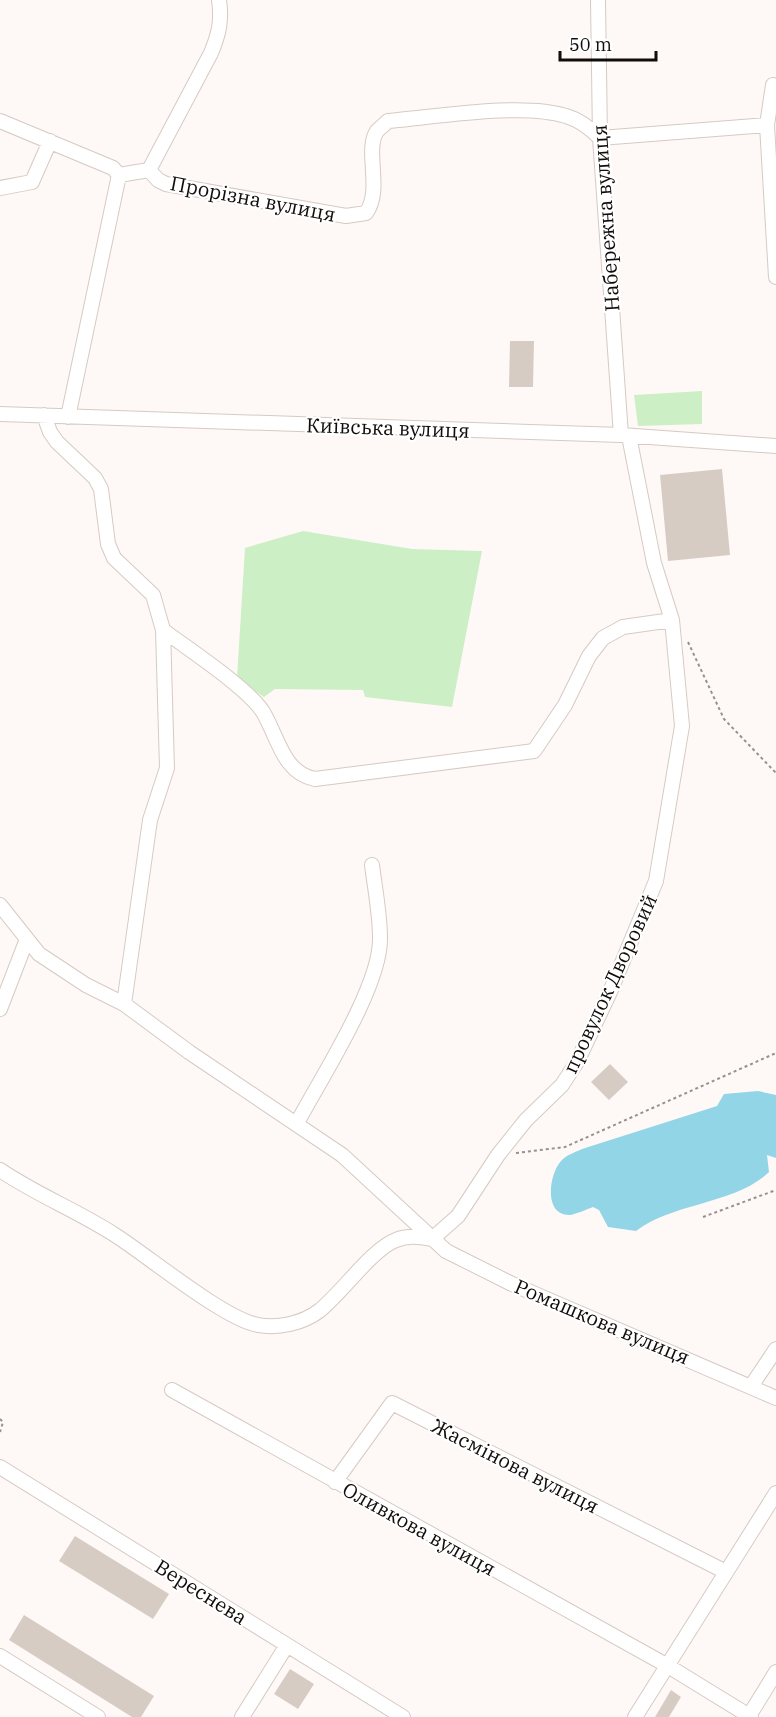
<svg xmlns="http://www.w3.org/2000/svg" width="776" height="1717" font-family="'IBM Plex Serif',serif">
	<style>
		.green { fill: #ccefc5 }
		.water { fill: #92d5e7 }
		.building { fill: #d7ccc4 }
		.lines { fill: none; stroke-linecap: round; stroke-linejoin: round }
		.minor-casing { stroke: #d6cac3; stroke-width: 16 }
		.path { stroke: #96918f; stroke-width: 2; stroke-dasharray: 3 3; stroke-linecap: butt }
		.minor { stroke: #fff; stroke-width: 14 }
		.labels { text-anchor: middle; stroke-width: 4.5; stroke-linejoin: round; paint-order: stroke }
		.street-label { font-size: 20px; fill: #100c0a; stroke: #fff }
	</style>
	<rect width="100%" height="100%" fill="#fef9f6"/>
	<path class="green" d="M702,391v33l-64,2 -4,-31z
		M303,531l109,18 70,2 -30,156 -87,-10 -2,-7 -88,-1 -11,8 -27,-19 8,-130z"/>
	<path class="water" d="M758,1091l18,4v63l-9,-3 2,17c-33,32 -98,31 -133,59l-28,-4 -9,-17 -6,-3c-6,2 -16,7 -23,8 -27,1 -21,-41 -9,-54 5,-6 15,-9 21,-12l135,-43 7,-12z"/>
	<path class="building" d="M510,341h24l-1,46h-24z
		M722,469l8,86 -62,6 -8,-86z
		M610,1064l18,18 -19,18 -18,-18z
		M75,1536l94,58 -16,25 -94,-58z
		M24,1615l130,81 -13,21h-9l-123,-77z
		M290,1669l24,15 -16,25 -24,-15z
		M671,1690l10,7 -12,20h-14z"/>
	<g class="lines">
		<defs>
			<path id="minor" d="M598,0l2,138 21,297
				M773,85l-6,40 9,152
				M0,121l113,47 6,7 30,-5
				M600,138l167,-13
				M149,170l9,10 8,4 180,32 20,-3c17,-23 -2,-63 11,-82 3,-3 8,-7 11,-10 48,-4 134,-19 178,-5 14,4 24,12 34,22
				M149,170l62,-117c8,-19 11,-33 8,-53
				M0,188l32,-6 18,-41
				M0,414l621,21 155,11
				M44,415l6,17 7,10 38,36 6,11 7,55 6,14 39,37 10,35 4,138 -17,52 -26,184
				M68,417l51,-242
				M163,630c25,19 85,58 100,82 15,25 20,61 52,67l219,-28 31,-46 24,-49 14,-18 20,-11 49,-7
				M0,905l39,49 47,31 38,19 65,48 153,103 104,96 66,33 264,114
				M0,1009l27,-70
				M297,1123c24,-45 84,-137 83,-185 0,-24 -5,-49 -8,-73
				M0,1170c37,25 78,41 115,65 33,21 109,84 143,90 20,4 45,-2 61,-14 22,-17 53,-62 77,-71 12,-5 24,-3 36,-1
				M432,1239l26,-23 40,-61 28,-35 36,-35 15,-23 33,-70 46,-111 26,-155 -10,-106 -18,-57 -25,-127
				M752,1385l24,-36
				M172,1390l496,276 83,51
				M0,1467l403,250
				M335,1482l57,-79 334,169
				M0,1656l98,61
				M749,1716l27,-44
				M242,1717l45,-72
				M635,1717l141,-224"/>
		</defs>
		<use href="#minor" class="minor-casing"/>
		<path class="path" d="M688,642l36,77 52,54
			M516,1153l49,-6 211,-94
			M703,1217l73,-27
			M0,1419l3,3 -3,10"/>
		<use href="#minor" class="minor"/>
	</g>
	<g class="labels">
		<g class="street-label">
			<text transform="translate(253 199) rotate(11)" y="7">Прорізна вулиця</text>
			<text transform="translate(606 218) rotate(-94)" y="7">Набережна вулиця</text>
			<text transform="translate(388 428) rotate(2)" y="7">Київська вулиця</text>
			<text transform="translate(610 984) rotate(-65)" y="7">провулок Дворовий</text>
			<text transform="translate(602 1322) rotate(23)" y="7">Ромашкова вулиця</text>
			<text transform="translate(515 1466) rotate(27)" y="7">Жасмінова вулиця</text>
			<text transform="translate(419 1529) rotate(29)" y="7">Оливкова вулиця</text>
			<text transform="translate(201 1592) rotate(32)" y="7">Вереснева</text>
		</g>
	</g>
	<path d="M560 51v9h96v-9" fill="none" stroke="#100c0a" stroke-width="3"/>
	<text x="569" y="51" font-size="18" fill="#100c0a" stroke="#ffffff" stroke-width="4.5" paint-order="stroke">50 m</text>
</svg>
